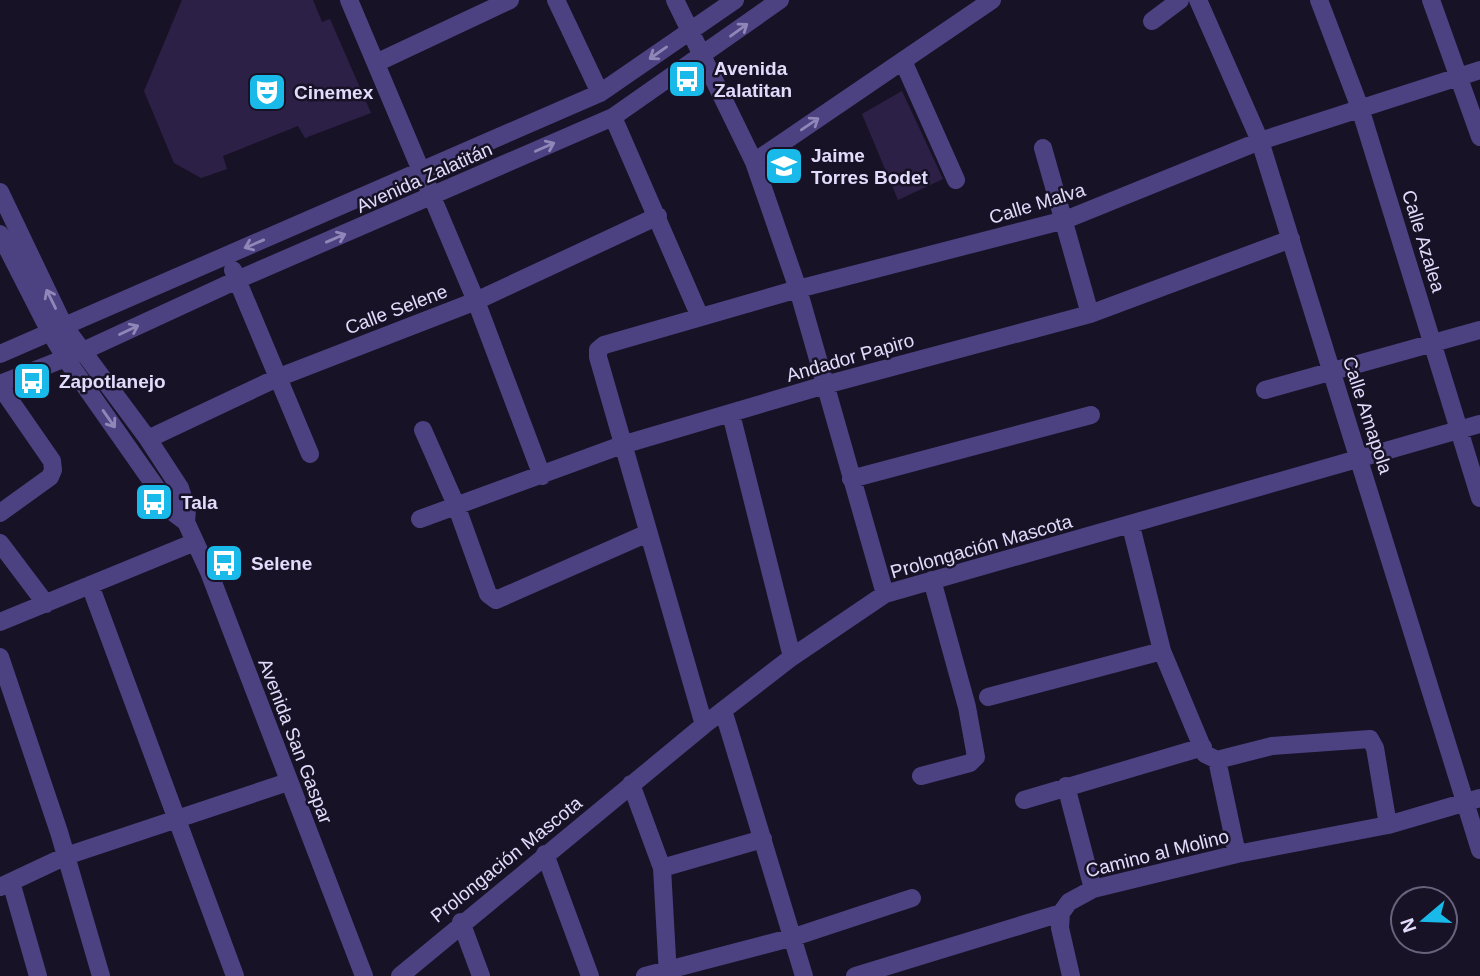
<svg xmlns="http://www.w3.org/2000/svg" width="1480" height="976" font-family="Arial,sans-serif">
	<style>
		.building { fill: #2d2046 }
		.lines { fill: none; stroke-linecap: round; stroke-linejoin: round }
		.minor { stroke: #4c4281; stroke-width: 18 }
		.oneway { stroke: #9087b8 }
		.labels { text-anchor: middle; stroke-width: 5; stroke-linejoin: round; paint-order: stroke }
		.poi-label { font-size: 19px; font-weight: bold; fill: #e3dbfc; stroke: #181226; text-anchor: start }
		.street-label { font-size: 19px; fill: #e3dbfc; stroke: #181226 }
	</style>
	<rect width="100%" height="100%" fill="#181226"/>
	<path class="building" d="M182,0h131l9,22 8,-3 41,94 -66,25 -7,-12 -75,30 4,13 -26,9 -27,-15 -30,-72z
		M902,91l41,88 -45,21 -36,-86z"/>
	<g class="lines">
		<path class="minor" d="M349,0l127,301 66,175
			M556,0l44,93
			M675,0l79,162 44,127 87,305
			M1198,0l62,141 220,709
			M1319,0l41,108 120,390
			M1431,0l49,137
			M1152,21l28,-21
			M903,61l53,119
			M376,63l134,-63
			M613,117l87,200
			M1043,148l47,166
			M754,162l238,-162
			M0,192l64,134 84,113 32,49 7,21 -1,13
			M0,234l50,98 16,27 108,154 12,9 23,50 155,404
			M233,270l77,184
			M0,354l600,-261 135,-93
			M0,384l81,-32 156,-72 376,-163 167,-117
			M0,386l52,75 1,9 -3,7 -50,36
			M1265,390l215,-60
			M731,414l61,243
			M423,430l33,75 32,89 8,6 152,-67
			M148,439l129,-61 199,-77 182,-85
			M851,479l240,-64
			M420,519l202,-74 203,-60 265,-71 201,-75
			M1131,526l31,125 43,103 12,6 20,94
			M0,543l46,61
			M90,585l145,391
			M0,622l195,-80
			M0,657l59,175 42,144
			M988,697l174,-46
			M723,710l81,266
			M704,725l-106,-368v-7l6,-5 194,-56 267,-69 195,-79 220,-71
			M1217,760l55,-14 98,-7 5,9 13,77
			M921,776l49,-13 6,-6 -9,-50 -35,-127
			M631,784l31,84 6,108
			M1066,786l27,103
			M1024,800l179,-53
			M545,854l45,122
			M662,868l101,-29
			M11,882l27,94
			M0,887l66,-31 222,-74
			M1061,913l-1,15 11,48
			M461,922l20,54
			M400,976l304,-251 88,-68 93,-63 595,-170
			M645,976l149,-39 118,-39
			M855,976l206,-63 8,-11 24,-13 144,-35 151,-29 92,-27"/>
	</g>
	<defs><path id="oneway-shaft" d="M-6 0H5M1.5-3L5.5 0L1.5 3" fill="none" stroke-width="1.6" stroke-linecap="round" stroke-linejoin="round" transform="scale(1.75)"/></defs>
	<g class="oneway">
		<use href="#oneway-shaft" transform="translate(739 30) rotate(-36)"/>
		<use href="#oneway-shaft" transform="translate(658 53) rotate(145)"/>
		<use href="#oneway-shaft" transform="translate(810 124) rotate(-34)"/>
		<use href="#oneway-shaft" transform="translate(545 147) rotate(-24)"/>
		<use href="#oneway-shaft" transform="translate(336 238) rotate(-23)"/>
		<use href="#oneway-shaft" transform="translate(254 244) rotate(157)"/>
		<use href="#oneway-shaft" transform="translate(51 299) rotate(-116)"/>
		<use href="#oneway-shaft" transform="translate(129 330) rotate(-25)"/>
		<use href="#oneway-shaft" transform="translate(109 419) rotate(55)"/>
	</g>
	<defs>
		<symbol id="bus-square" viewBox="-11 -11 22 22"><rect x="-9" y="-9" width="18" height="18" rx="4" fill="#19b9e9" stroke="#181226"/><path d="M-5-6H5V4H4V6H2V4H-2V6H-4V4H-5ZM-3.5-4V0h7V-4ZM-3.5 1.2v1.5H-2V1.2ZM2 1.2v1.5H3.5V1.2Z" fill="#fff"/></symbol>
		<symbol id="theatre-square" viewBox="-11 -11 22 22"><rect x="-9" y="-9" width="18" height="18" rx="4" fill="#19b9e9" stroke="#181226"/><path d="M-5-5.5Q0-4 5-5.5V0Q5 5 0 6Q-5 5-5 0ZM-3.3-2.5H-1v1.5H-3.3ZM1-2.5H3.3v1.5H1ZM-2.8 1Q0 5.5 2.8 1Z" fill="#fff"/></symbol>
		<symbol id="school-square" viewBox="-11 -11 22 22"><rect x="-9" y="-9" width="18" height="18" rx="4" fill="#19b9e9" stroke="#181226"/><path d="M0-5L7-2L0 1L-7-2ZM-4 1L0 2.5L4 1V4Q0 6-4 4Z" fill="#fff"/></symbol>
	</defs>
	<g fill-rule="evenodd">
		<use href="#bus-square" x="665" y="57" width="44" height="44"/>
		<use href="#theatre-square" x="245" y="70" width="44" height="44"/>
		<use href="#school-square" x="762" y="144" width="44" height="44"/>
		<use href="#bus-square" x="10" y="359" width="44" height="44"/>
		<use href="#bus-square" x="132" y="480" width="44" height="44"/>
		<use href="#bus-square" x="202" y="541" width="44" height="44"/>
	</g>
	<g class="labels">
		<g class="poi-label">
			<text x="714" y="75">Avenida<tspan x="714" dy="22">Zalatitan</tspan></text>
			<text x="294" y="99">Cinemex</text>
			<text x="811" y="162">Jaime<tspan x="811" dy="22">Torres Bodet</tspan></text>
			<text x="59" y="388">Zapotlanejo</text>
			<text x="181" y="509">Tala</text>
			<text x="251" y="570">Selene</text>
		</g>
		<g class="street-label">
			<text transform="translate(424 177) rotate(-24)" y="7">Avenida Zalatitán</text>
			<text transform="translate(1037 203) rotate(-17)" y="7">Calle Malva</text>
			<text transform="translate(1424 241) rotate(73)" y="7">Calle Azalea</text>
			<text transform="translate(396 309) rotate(-21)" y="7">Calle Selene</text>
			<text transform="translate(850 357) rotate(-16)" y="7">Andador Papiro</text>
			<text transform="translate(1368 415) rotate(72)" y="7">Calle Amapola</text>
			<text transform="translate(981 546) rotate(-16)" y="7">Prolongación Mascota</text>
			<text transform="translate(296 741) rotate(69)" y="7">Avenida San Gaspar</text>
			<text transform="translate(1157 853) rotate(-14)" y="7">Camino al Molino</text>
			<text transform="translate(506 859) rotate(-39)" y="7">Prolongación Mascota</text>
		</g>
	</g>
	<g transform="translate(1424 920) rotate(251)"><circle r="33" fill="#181226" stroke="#69627c" stroke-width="2"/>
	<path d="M0-5L12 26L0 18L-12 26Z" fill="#19b9e9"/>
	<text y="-10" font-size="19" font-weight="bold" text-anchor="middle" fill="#e3dbfc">N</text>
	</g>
</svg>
